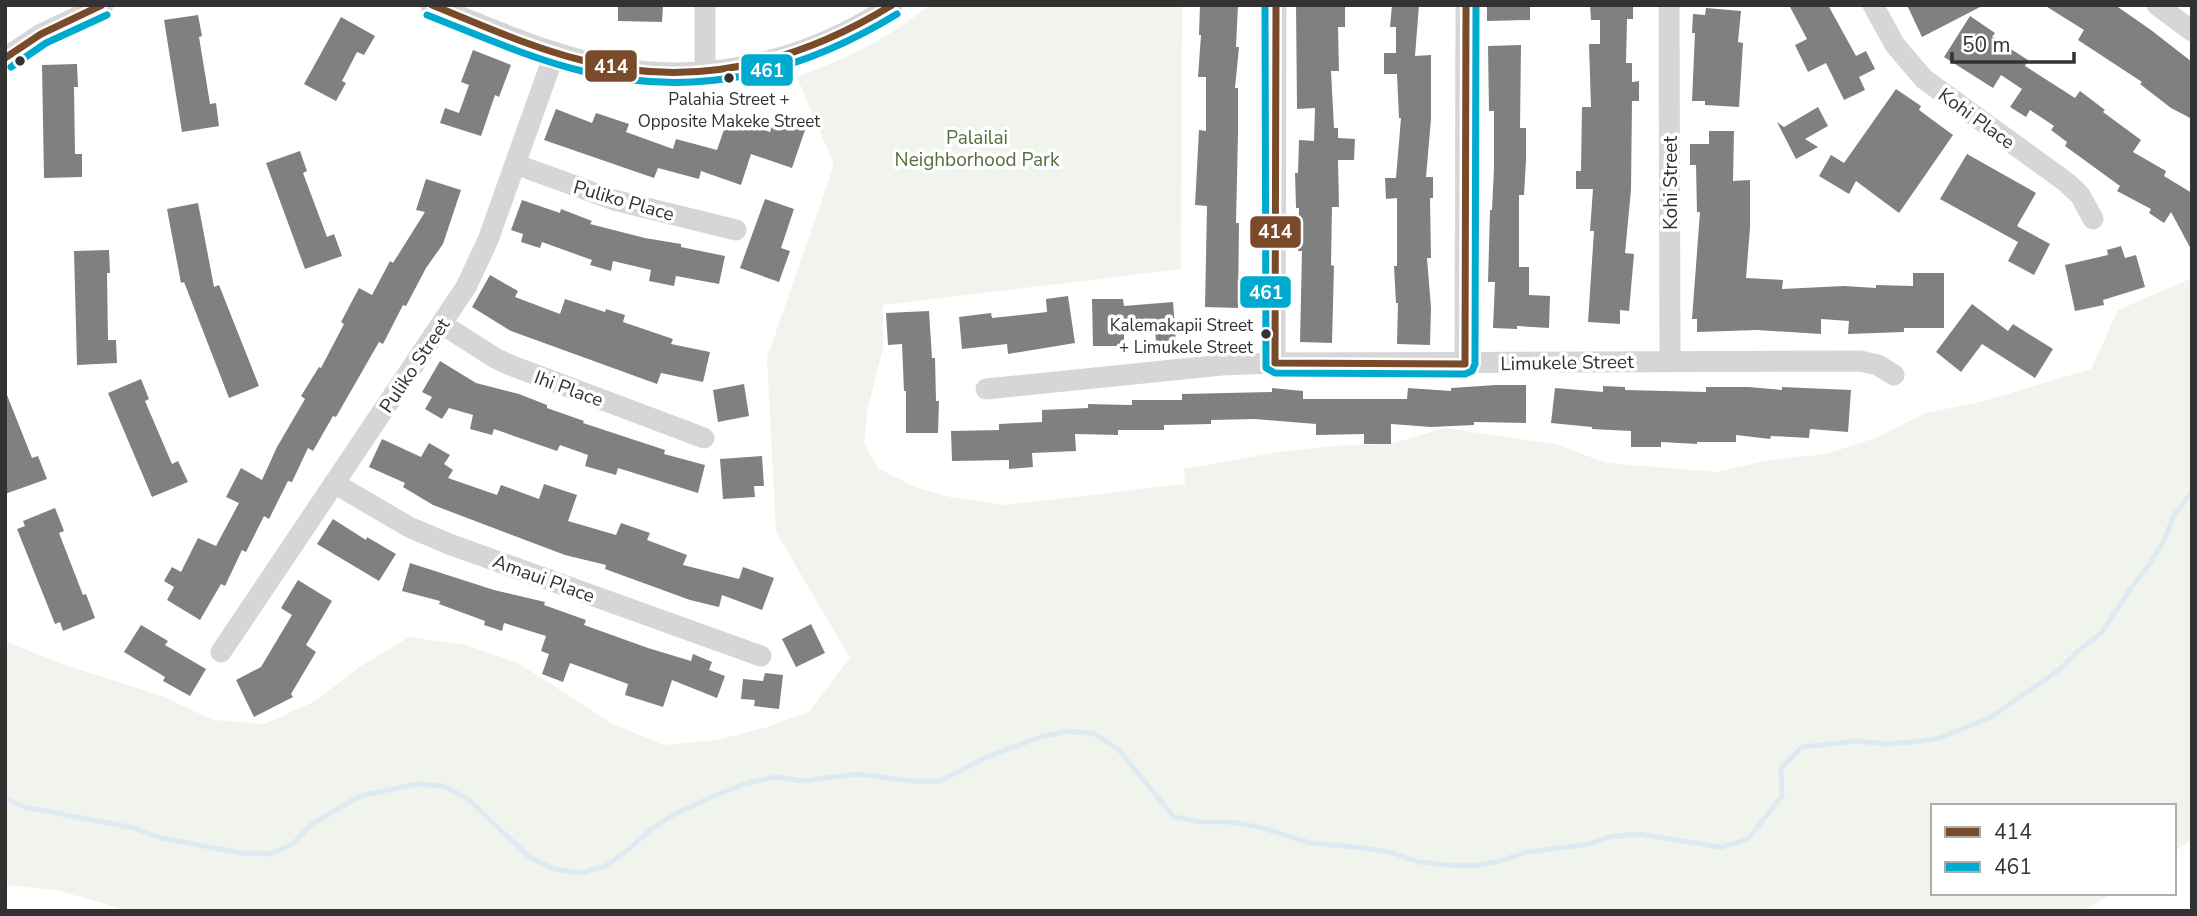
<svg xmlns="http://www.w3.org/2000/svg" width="2197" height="916" font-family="'Nunito Sans',sans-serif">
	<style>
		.green { fill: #f1f4ed }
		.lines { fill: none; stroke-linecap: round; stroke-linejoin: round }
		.stream { stroke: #ddeaf2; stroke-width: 5 }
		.building { fill: #808080 }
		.minor { stroke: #d6d6d6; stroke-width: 21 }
		.bus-1-casing { stroke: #fff; stroke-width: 12 }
		.bus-2-casing { stroke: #fff; stroke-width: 12 }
		.bus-1 { stroke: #7a4b2a; stroke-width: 7 }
		.bus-2 { stroke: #00a9ce; stroke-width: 7 }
		.bus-dot { fill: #323232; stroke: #fff; stroke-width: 2.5 }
		.labels { text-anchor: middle; stroke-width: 7; stroke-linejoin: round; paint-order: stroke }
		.bus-label { font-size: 17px; fill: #323232; stroke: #fff }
		.street-label { font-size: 19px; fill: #323232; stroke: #fff }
		.park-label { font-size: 19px; fill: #566d40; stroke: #fff }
		.line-badge { stroke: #fff; stroke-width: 2.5 }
		.badge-label { font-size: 19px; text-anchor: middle; font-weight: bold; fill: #fff }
	</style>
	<rect width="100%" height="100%" fill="#fff"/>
	<path class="green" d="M929,5h253l-1,264 -298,36v43l-16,64 -3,32 15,25 36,18 35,10 56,8 179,-21 -1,-15 95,-17 56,-6 56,-2 53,-16 111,16 52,19 109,9 54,-12 56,-6 52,-17 47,-24 55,-11 111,-33 27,-59 74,-32v562l-18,12v-46h-241v87h179l-27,18h-1956l-72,-21 -52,-5v-244l51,21 106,34 51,24 52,4 50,-23 46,-35 48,-29 57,8 52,18 93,60 52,22 54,-5 50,-13 42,-15 41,-54 -74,-126 -9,-174 67,-193 -37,-88c48,-18 93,-39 132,-72z"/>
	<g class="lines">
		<path class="stream" d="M5,798l20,9 109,21 27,10 81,15 28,1 23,-10 19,-20 48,-28 56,-12 27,2 25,13 61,58 25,12 27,4 25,-7 23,-17 21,-19 23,-15 50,-23 25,-9 28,-6 26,4 56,-7 54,7h28l49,-25 52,-19 27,-6 27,3 24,16 55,67 28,5h28l28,5 53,16 54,5 28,5 26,9 27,3 28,1 26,-5 26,-9 58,-7 26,-8 28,-3 83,13 27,-8 34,-43 -1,-28 21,-21 56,-6 27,3 28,-2 27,-4 51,-21 68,-47 19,-19 23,-18 30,-45 18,-23 15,-24 10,-26 18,-23"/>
	</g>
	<path class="building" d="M618,5h45l-1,17 -44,-1z
		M1200,5h38l-2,42h3l-4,41h3v46l-2,89h3l-1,85 -33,-1 2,-101 -12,-1 4,-75 7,1v-54h-8l3,-42h-2z
		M1296,5h49v22h-7l1,44h-8l3,57h4v10l17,1 -1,21h-16l1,47h-7l-1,58 3,1 -2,77 -32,-1 2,-91h-4l1,-43h-3l-1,-35h3l1,-33 15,1 1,-33 -18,1z
		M1392,5h27l-4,51 16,-1v64l-5,58h7v21h-3l1,60h-4l4,50 -1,37 -33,-1 1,-41h-2l-2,-37h3v-68l-11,1 -1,-21h11l5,-60h-2l-2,-44h-13v-21h12v-26h-6z
		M1487,5h43v15l-43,1z
		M1590,5h43v14h-6l-1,44h6v19l7,-1v20h-7l-1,89 -6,63 9,1 -5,57 -9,-1v14l-32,-2 6,-91h-4l3,-42h-17v-18h5l1,-64h9l-2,-63h11v-24h-9z
		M1789,5h39l28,51 10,-5 9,18 -16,8 6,13 -21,10 -18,-37 -18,9 -13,-27 12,-6z
		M1907,5h77l-62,32z
		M2044,5h71l36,25 41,32v57l-21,-11 -31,-24 2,-2 -64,-42 6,-10z
		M1706,8l35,3 -3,31 5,1 -4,64 -34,-2v-4h-13l3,-68h-3l1,-19 12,1z
		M198,15l4,21 -3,1 11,67 6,-1 3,23 -37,6 -18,-112z
		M1970,16l25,17 -3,4 36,23 -3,6 50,32 5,-7 25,19 -2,2 38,28 -8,12 33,19 -2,5 28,17v58l-21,-39 -7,11 -15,-10 2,-4 -34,-18 3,-5 -55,-40 2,-4 -16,-12 3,-4 -24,-16 -4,7 -16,-10 12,-18 -21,-14 -8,13 -49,-31z
		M341,17l34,19 -11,19 -7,-3 -15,29 4,2 -10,18 -32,-17z
		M1521,45l-1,83h6v32l-2,35h-5v72h10v28l21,1 -1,32 -32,-2v3l-24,-1 2,-46h-7l2,-72h2l2,-42v-57h-5l-1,-65z
		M473,50l38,15 -12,32 -4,-2 -14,41 -41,-13 5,-15 14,5 10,-28 -8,-3z
		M77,64l1,23h-4l1,67h7v23l-38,1 -2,-113z
		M1896,89l25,17 -2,4 34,25 -54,78 -43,-32 -7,13 -30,-18 12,-21 13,8z
		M1818,107l10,19 -23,13 13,8 -22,12 -19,-37 7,5z
		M556,109l36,14 4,-10 33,11 -3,8 47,17 3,-10 41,11 11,-32 42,14 4,-13 31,11 -13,38 -41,-14 -10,31 -40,-14 -2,8 -41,-11 -4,10 -110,-38z
		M1709,131h25l-1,50 17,-1v48l-4,50 37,2 -1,9 62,-3 32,2v-3l37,1v-13h31v55h-40v4l-56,2 1,-13 -28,-2v15l-64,-4 -60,2v-13h-5l8,-107h-3l-1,-47h-6v-21h19z
		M300,151l7,20 -4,2 24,64 7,-3 8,22 -37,13 -39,-106z
		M1967,154l69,39 -19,33 33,18 -16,31 -26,-14 10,-19 -78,-43z
		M426,179l35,11 -18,54 -17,24 -20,38 -3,-1 -20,39 -4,-2 -43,75 -3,-1 -20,35 -5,-3 -16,34 -4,-1 -19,38 -5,-3 -18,36 -4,-2 -17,36 -4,-2 -21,36 -33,-20 7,-13 -10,-6 8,-14 9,5 17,-34 18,8 23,-43 -13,-6 15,-29 21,12 15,-33 28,-48 -4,-3 18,-29 2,1 23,-44 -3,-2 18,-34 13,7 18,-34 3,2 32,-51 -9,-2z
		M765,199l29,10 -13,39 9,3 -11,31 -39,-14z
		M522,200l38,13 1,-4 31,12 -2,3 55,14 36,6v3l44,9 -6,28 -43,-8 -2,10 -25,-5 2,-11 -38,-9 -2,10 -21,-6 2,-5 -50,-18 -2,6 -19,-6 2,-8 -12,-4z
		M198,203l16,84 5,-2 40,101 -30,12 -45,-116 -3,1 -14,-74z
		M2121,246l4,12 11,-3 9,32 -42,13 1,5 -29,6 -10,-46 43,-10 -1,-5z
		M109,250l1,23h-3l1,67h8l1,23 -40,2 -3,-114z
		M490,275l28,16 -3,6 45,17 5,-15 40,13 1,-3 19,6 -2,7 50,17 -2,5 39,8 -7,30 -42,-9 -4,11 -146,-53 -39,-24z
		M1068,296l7,47 -67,11 -1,-10 -45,5 -3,-32 32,-4 1,5 55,-6 -1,-13z
		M1092,299h31l1,7 49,-4 3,40 -20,2 -1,-20 -31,3v19h-31z
		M1972,304l36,27 5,-7 40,25 -18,29 -53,-34 -21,28 -25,-20z
		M929,311l3,47h3l1,43h3l-1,32h-32v-42h-2l-2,-47 -14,1 -2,-32z
		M440,361l36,22 43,11 28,11v3l37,13 -1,2 82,27 -1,4 41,11 -7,28 -80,-25 -2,7 -31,-9 3,-11 -28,-10 -3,6 -63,-22 -2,6 -22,-6 3,-14 -24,-7 -7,11 -17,-10 7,-12 -10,-5z
		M141,379l8,20 -4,2 27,63 6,-3 10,21 -36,15 -44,-104z
		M744,384l5,32 -31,6 -5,-32z
		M1496,385h30v38l-52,-1v3l-43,2 -40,-3v20h-27v-10l-48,1v-11l-61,-5 -44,1v4l-47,1v5h-46v5l-43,-1 1,17 -44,2 1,14 -24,2v-9l-57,1 -1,-30 48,-1v-6l43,-2v-12l46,-2v-4l44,1v-5h50v-6l90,-2v-4l31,3v8h104l1,-11 43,3v-3z
		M1603,386l22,1v3l81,2v-5h43l33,3v-3l69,3 -3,42 -38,-3 -1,9 -38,-2 -1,3 -34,-4v7h-39v2l-36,-2v5h-30v-16l-39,-2v-2l-41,-4 4,-35 48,4z
		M5,390l27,68 6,-2 9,23 -42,15z
		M382,439l39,18 8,-14 21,12 -6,9 9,6 -5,8 49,17 4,-10 38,14 5,-15 33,11 -9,26 48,14 5,-12 29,10 -3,7 40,15 -4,10 56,14 4,-12 31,11 -12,32 -40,-15 -3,12 -29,-7 -85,-31 1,-4 -41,-10 -132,-50 -30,-18 2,-4 -36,-16z
		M762,456l2,30h-10l1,11 -32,2 -3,-40z
		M55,508l9,23 -5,2 24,62 3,-1 9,24 -32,13 -3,-9 -5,2 -38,-95 8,-3 -2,-5z
		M333,519l33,21 1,-3 29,17 -17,27 -62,-37z
		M410,563l84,27 51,12 -1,3 42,15 -2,5 64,23 43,13 2,-7 19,8 -3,8 16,6 -8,22 -45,-18 -9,27 -38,-12 3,-11 -58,-21 -7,19 -21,-8 7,-20 -8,-3 5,-15 -42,-13 -2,8 -18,-6 1,-4 -46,-17 1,-3 -38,-10z
		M298,580l34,21 -26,44 10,7 -25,42 2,3 -39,20 -18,-37 25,-13 31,-52 -11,-7z
		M811,624l14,29 -29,14 -14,-28z
		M141,625l27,16 -3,4 41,24 -16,27 -27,-15 2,-4 -41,-25z
		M765,673l18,2 -4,34 -25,-3 1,-6 -14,-1 2,-20 20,2z"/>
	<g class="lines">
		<path class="minor" d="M431,5c57,22 116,50 176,61 100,20 202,-5 285,-61
			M705,5v67
			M1669,5l1,355
			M1873,5l22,40 29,34 142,103 14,13 13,24
			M2157,5l35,26
			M5,58l36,-24 62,-29
			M515,164l99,36 122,30
			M442,324l53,34 15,7 194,73
			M1275,363l1,-358
			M1465,364l1,-359
			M986,389l236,-24 53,-2 585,-2 18,4 16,10
			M334,483l75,44 40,17 312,112
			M221,652l245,-365 22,-47 67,-188"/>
		<defs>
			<path id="bus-1" d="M432,5c49,20 98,42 149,55 112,30 215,4 311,-55
				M1276,5l-1,358 190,1 1,-359
				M5,58l36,-24 61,-29"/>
			<path id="bus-2" d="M1265,5l1,363 9,5 190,1 7,-3 3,-7 1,-359
				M427,15c51,20 102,43 155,56 114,28 217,3 315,-57
				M11,67l35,-24 61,-28"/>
		</defs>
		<use href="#bus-1" class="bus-1-casing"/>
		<use href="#bus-2" class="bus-2-casing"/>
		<use href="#bus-1" class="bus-1"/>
		<use href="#bus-2" class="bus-2"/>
	</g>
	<g class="bus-dot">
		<circle cx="20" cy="61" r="6"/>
		<circle cx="729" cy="78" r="6"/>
		<circle cx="1266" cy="334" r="6"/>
	</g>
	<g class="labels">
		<g class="bus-label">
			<text x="729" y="105">Palahia Street +<tspan x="729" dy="22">Opposite Makeke Street</tspan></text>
			<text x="1253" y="331" text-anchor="end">Kalemakapii Street<tspan x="1253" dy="22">+ Limukele Street</tspan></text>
		</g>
		<g class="street-label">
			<text transform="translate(1977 118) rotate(36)" y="7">Kohi Place</text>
			<text transform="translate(1670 183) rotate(-90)" y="7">Kohi Street</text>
			<text transform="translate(624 200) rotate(16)" y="7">Puliko Place</text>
			<text transform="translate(1567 362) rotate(-1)" y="7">Limukele Street</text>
			<text transform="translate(414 365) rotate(-56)" y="7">Puliko Street</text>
			<text transform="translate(569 388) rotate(20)" y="7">Ihi Place</text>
			<text transform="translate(544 578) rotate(20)" y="7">Amaui Place</text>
		</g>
		<g class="park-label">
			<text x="977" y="144">Palailai<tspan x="977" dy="22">Neighborhood Park</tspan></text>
		</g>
	</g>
	<g class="line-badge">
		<rect x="584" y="49" width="54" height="34" rx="7" fill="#7a4b2a"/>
		<rect x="740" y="53" width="54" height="34" rx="7" fill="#00a9ce"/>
		<rect x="1249" y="215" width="53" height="34" rx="7" fill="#7a4b2a"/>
		<rect x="1239" y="275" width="53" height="34" rx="7" fill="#00a9ce"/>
	</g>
	<g class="badge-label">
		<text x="611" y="73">414</text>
		<text x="767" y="77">461</text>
		<text x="1275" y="238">414</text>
		<text x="1266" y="299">461</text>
	</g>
	<rect width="2197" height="916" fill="none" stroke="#323232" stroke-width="14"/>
	<rect x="1931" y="804" width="245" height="91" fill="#ffffff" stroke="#adadad" stroke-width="2"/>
	<rect x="1945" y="827" width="35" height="10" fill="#7a4b2a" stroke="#adadad" stroke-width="2"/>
	<text x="1994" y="839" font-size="21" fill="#323232">414</text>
	<rect x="1945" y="862" width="35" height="10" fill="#00a9ce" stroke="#adadad" stroke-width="2"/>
	<text x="1994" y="874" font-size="21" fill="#323232">461</text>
	<path d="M1952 52v10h122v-10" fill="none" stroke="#323232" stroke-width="3.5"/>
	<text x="1962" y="52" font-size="21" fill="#323232" stroke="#ffffff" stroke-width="5" paint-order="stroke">50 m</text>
</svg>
